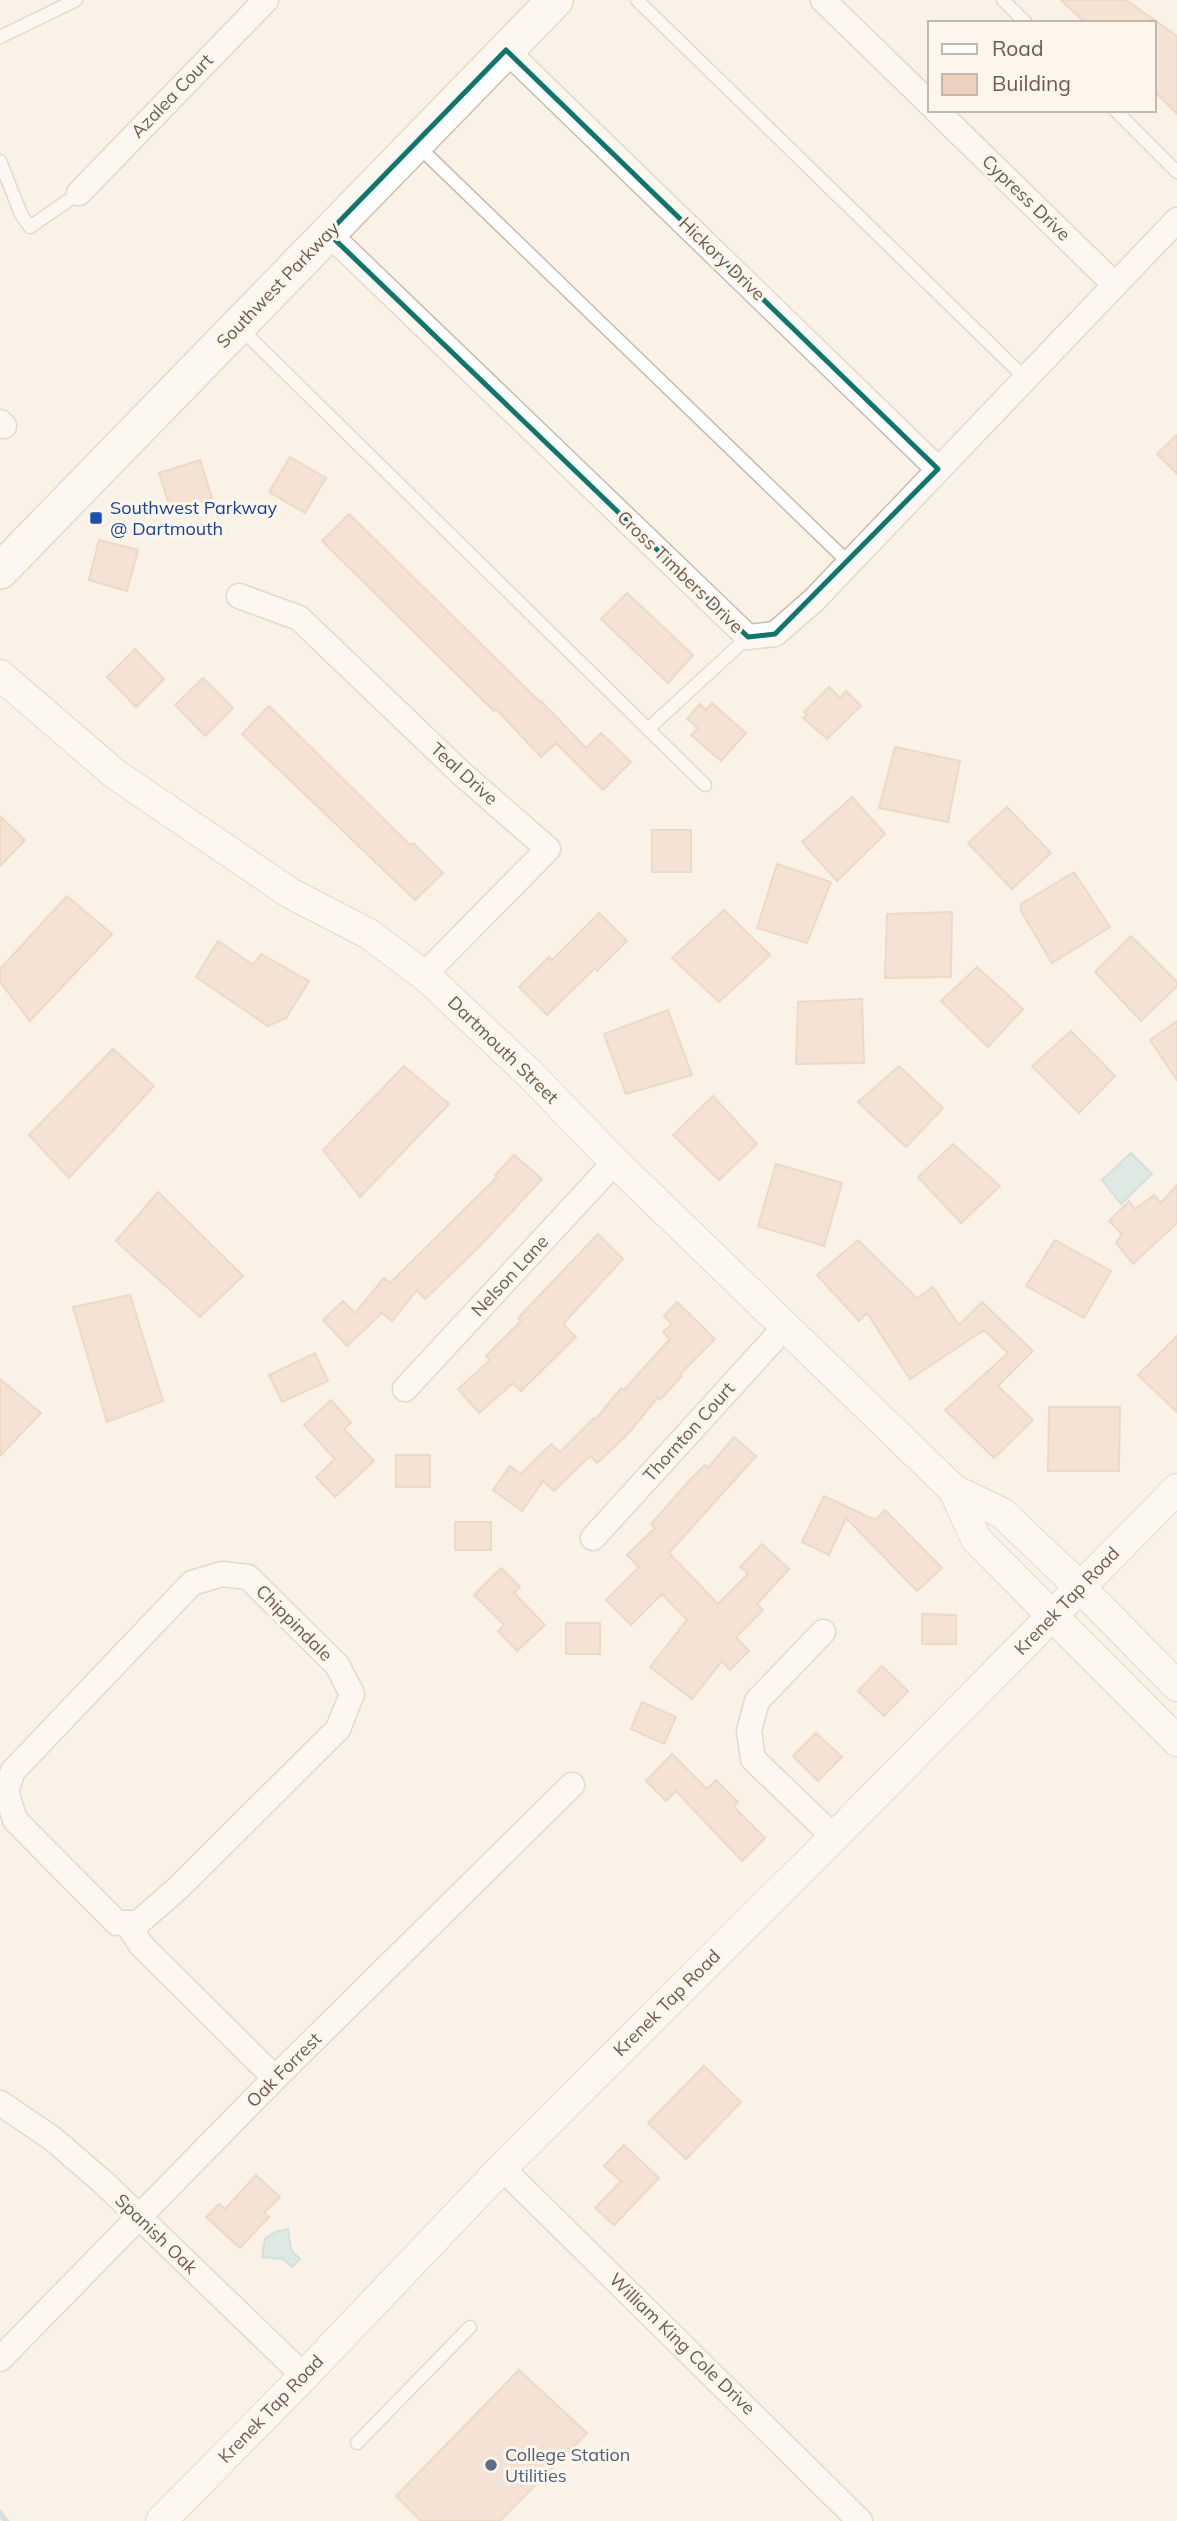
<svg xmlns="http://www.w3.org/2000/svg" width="1177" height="2521" font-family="Mulish,sans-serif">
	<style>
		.water { fill: #bcdde2; stroke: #a3ccd3; stroke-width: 2 }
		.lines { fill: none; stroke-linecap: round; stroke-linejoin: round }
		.stream { stroke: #a3ccd3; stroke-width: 6 }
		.building { fill: #edd1c0; stroke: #dfb8a1; stroke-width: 2 }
		.service-casing { stroke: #cbbaad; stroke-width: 15 }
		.minor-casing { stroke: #cbbaad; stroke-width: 27 }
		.tertiary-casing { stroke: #cbbaad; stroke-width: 32 }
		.secondary-casing { stroke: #d0bcad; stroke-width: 38 }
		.service { stroke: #fff; stroke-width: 12 }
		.minor { stroke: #fff; stroke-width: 24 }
		.tertiary { stroke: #fff; stroke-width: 30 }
		.secondary { stroke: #fff; stroke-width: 35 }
		.marked { fill: none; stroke: #0f766e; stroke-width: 5; stroke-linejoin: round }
		.transit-dot { fill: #1a4fb4; stroke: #fdf6ec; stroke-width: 2.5 }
		.service-dot { fill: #5c6f8a; stroke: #fdf6ec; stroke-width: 2.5 }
		.labels { text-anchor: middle; stroke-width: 6; stroke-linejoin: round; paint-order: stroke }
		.street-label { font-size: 18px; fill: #71594d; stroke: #fdf6ec }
		.transit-label { font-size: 18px; fill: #164399; stroke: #fdf6ec; text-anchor: start }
		.service-label { font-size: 18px; fill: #4e5e75; stroke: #fdf6ec; text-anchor: start }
	</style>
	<rect width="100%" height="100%" fill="#faf2e6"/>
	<path class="water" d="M1131,1153l21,21 -31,30 -19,-24z
		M288,2229l3,21 9,9 -8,8 -9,-8 -21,-2 3,-18 10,-7z"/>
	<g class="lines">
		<path class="stream" d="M0,2513l6,8"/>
	</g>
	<path class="building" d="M1061,0h65l51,36v78l-23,-23v-68h-69z
		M1177,435v39l-20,-20z
		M290,457l36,21 -21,35 -36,-21z
		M200,460l12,38 -41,13 -12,-38z
		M349,514l191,188 1,-1 45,47 15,-15 30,29 -28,28 -47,-47 -15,14 -45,-48 -2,2 -172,-170z
		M99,540l39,10 -11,41 -38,-11z
		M627,593l66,62 -25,28 -67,-64z
		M135,649l29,30 -28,28 -29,-30z
		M203,678l30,30 -28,28 -30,-31z
		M829,687l11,11 6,-7 15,15 -34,33 -24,-21 4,-3 -3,-3z
		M712,703l34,30 -25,28 -30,-26 7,-7 -11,-9 13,-15 6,6z
		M269,706l141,139 3,-2 30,30 -28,27 -173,-166z
		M895,747l65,14 -12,61 -69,-14z
		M852,797l33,37 -48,47 -35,-39z
		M1007,807l44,46 -39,36 -44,-46z
		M0,816l25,24 -25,26z
		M652,830h39v42h-39z
		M777,864l54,18 -24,61 -50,-15z
		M1074,872l36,55 -58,36 -31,-52v-7z
		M67,896l45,38 -82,87 -30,-39v-13z
		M724,910l46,45 -51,47 -47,-44z
		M952,912l-1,65 -66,1 2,-64z
		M599,913l28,28 -30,30 -2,-3 -48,47 -28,-28 30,-30 3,3z
		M1131,936l46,46v4l-36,35 -46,-49z
		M218,941l35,24 8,-11 48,27 -23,37 -18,8 -72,-49z
		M977,967l46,42 -35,38 -47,-46z
		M862,999l2,64 -68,1 2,-62z
		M668,1010l24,65 -66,19 -22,-60z
		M1177,1021v59l-27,-40z
		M1071,1031l44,45 -36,37 -47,-47z
		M113,1049l41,37 -85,92 -40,-43z
		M404,1066l45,38 -89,93 -37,-47z
		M899,1066l44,42 -37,39 -48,-45z
		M713,1096l44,48 -38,36 -46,-45z
		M953,1144l47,42 -39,37 -43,-46z
		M514,1155l28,24 -62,67 -55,53 -8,-9 -25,31 -10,-8 -35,33 -24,-26 20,-19 12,12 29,-35 6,5 107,-106 -2,-2z
		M776,1164l66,19 -18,63 -66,-20z
		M1177,1185v38l-44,41 -17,-21 6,-9 -13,-13 20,-20 6,8 19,-14 7,8z
		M158,1192l85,84 -43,41 -84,-76z
		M598,1234l25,25 -60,65 13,13 -55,54 -8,-8 -34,30 -21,-24 32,-29 -4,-4 35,-35 -3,-3z
		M858,1240l59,58 16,-11 26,38 23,-23 51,49 -35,35 35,34 -39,38 -49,-48 63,-57 -24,-23 -74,49 -43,-66 -8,8 -42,-46z
		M1055,1240l56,31 -27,47 -58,-32z
		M130,1295l33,106 -56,21 -34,-115z
		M677,1302l38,37 -35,35 2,2 -22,24 -2,-3 -31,38 -30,28 -7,-7 -36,35 -11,-10 -21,30 -29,-21 17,-24 11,8 30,-30 9,8 34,-34 2,1 25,-31 3,2 46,-51 -7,-7 9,-8 -8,-8z
		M1177,1336v76l-39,-37z
		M315,1353l13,28 -46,21 -13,-27z
		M0,1379l41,34 -41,43z
		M331,1400l20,23 -7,6 30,32 -39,36 -19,-20 19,-18 -31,-34z
		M1049,1407h71l-1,64h-71z
		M734,1437l22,19 -87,97 49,51 30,-30 -8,-7 22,-23 27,25 -32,35 6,6 -27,27 13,14 -19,19 -8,-9 -30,38 -42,-32 37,-47 -25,-26 -31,31 -25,-25 33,-33 -12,-12 28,-27 -4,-4 38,-43 16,-16 3,3z
		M396,1455h34v32h-34z
		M824,1496l51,24 10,-10 57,58 -25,23 -71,-73 -17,37 -27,-13z
		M455,1522h36v28h-36z
		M501,1568l19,19 -6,6 31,32 -28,26 -19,-20 6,-6 -30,-30z
		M922,1614l34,1v29h-34z
		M566,1623h34v31h-34z
		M882,1666l26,25 -24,25 -26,-25z
		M642,1702l34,15 -12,27 -33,-15z
		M816,1733l26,24 -24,24 -25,-25z
		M672,1754l35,35 9,-9 22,22 -4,5 31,31 -23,23 -66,-70 -10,10 -20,-20z
		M704,2066l37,36 -55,57 -38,-36z
		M624,2145l35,33 -45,47 -19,-17 26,-27 -17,-15z
		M256,2175l24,22 -16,16 5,4 -29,31 -34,-31 13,-13 6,5z
		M519,2370l68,63 -87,88h-79l-25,-25z"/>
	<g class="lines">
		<defs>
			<path id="service" d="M637,0l388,378
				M1003,0l23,23
				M0,37l76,-37
				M1115,110l62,62
				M418,146l431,417
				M0,161l21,53 9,13 49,-34
				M239,327l466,458
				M648,729l100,-92
				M357,2443l113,-116"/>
			<path id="minor" d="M823,0l107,104
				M506,50l432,419
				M936,110l179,175
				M79,193l187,-193
				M328,233l420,404 27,-3 39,-34 363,-380
				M0,422l4,4
				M239,596l60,22 162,155 87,76 -124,126
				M405,1389l210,-227
				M593,1538l192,-211
				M222,1574l26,3 89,88 15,29 -14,35 -161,160 -39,34h-21l-102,-103 -9,-29 7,-20 179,-188z
				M823,1632l-66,69 -8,30 4,28 81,78
				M127,1923l14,22 134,133
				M0,2103l53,36 51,44 200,193
				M502,2168l358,353
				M0,2359l275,-281 297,-293"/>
			<path id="tertiary" d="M0,675l115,99 175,119 79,41 60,45 102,96 84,87 339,328 48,23 79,75 96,98
				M954,1490l22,49 201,202
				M161,2521l143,-145 198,-208 332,-331 343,-348"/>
			<path id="secondary" d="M0,571l555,-571"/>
		</defs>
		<use href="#service" class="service-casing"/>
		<use href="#minor" class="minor-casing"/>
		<use href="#tertiary" class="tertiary-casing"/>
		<use href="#secondary" class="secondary-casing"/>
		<use href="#service" class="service"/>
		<use href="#minor" class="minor"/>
		<use href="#tertiary" class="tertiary"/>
		<use href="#secondary" class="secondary"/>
	</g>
	<path d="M0 0H1177V2521H0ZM506,50l432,419 -163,165 -27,3 -420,-404z" fill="#faf2e6" fill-opacity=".55" fill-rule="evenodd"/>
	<path class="marked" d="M506,50l432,419 -163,165 -27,3 -420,-404z"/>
	<rect class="transit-dot" x="89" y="511" width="14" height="14" rx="3.5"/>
	<circle class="service-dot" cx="491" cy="2465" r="7"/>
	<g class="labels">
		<g class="street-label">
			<text transform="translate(172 96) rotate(-46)" y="6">Azalea Court</text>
			<text transform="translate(1026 198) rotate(44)" y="6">Cypress Drive</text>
			<text transform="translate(722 259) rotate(44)" y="6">Hickory Drive</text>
			<text transform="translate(278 285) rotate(-46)" y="6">Southwest Parkway</text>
			<text transform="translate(680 572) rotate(44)" y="6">Cross Timbers Drive</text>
			<text transform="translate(464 774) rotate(42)" y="6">Teal Drive</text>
			<text transform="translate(503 1050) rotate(44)" y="6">Dartmouth Street</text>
			<text transform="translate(510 1276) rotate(-47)" y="6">Nelson Lane</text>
			<text transform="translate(689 1432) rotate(-48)" y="6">Thornton Court</text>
			<text transform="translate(1067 1601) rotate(-46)" y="6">Krenek Tap Road</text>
			<text transform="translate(294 1623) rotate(45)" y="6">Chippindale</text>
			<text transform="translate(667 2003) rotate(-45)" y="6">Krenek Tap Road</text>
			<text transform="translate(284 2070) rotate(-45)" y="6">Oak Forrest</text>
			<text transform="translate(156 2234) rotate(44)" y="6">Spanish Oak</text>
			<text transform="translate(682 2344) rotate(44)" y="6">William King Cole Drive</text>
			<text transform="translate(271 2409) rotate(-46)" y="6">Krenek Tap Road</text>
		</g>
		<g class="transit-label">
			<text x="110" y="514">Southwest Parkway<tspan x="110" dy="21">@ Dartmouth</tspan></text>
		</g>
		<g class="service-label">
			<text x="505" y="2461">College Station<tspan x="505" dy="21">Utilities</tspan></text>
		</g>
	</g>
	<rect x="928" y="21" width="228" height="91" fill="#fdf6ec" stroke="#c5b7ac" stroke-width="2"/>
	<rect x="942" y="44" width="35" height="10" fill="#ffffff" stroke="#c5b7ac" stroke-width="2"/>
	<text x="992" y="56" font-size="21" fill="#71594d">Road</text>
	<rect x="942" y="74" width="35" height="21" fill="#edd1c0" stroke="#c5b7ac" stroke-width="2"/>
	<text x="992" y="91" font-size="21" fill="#71594d">Building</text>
</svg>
